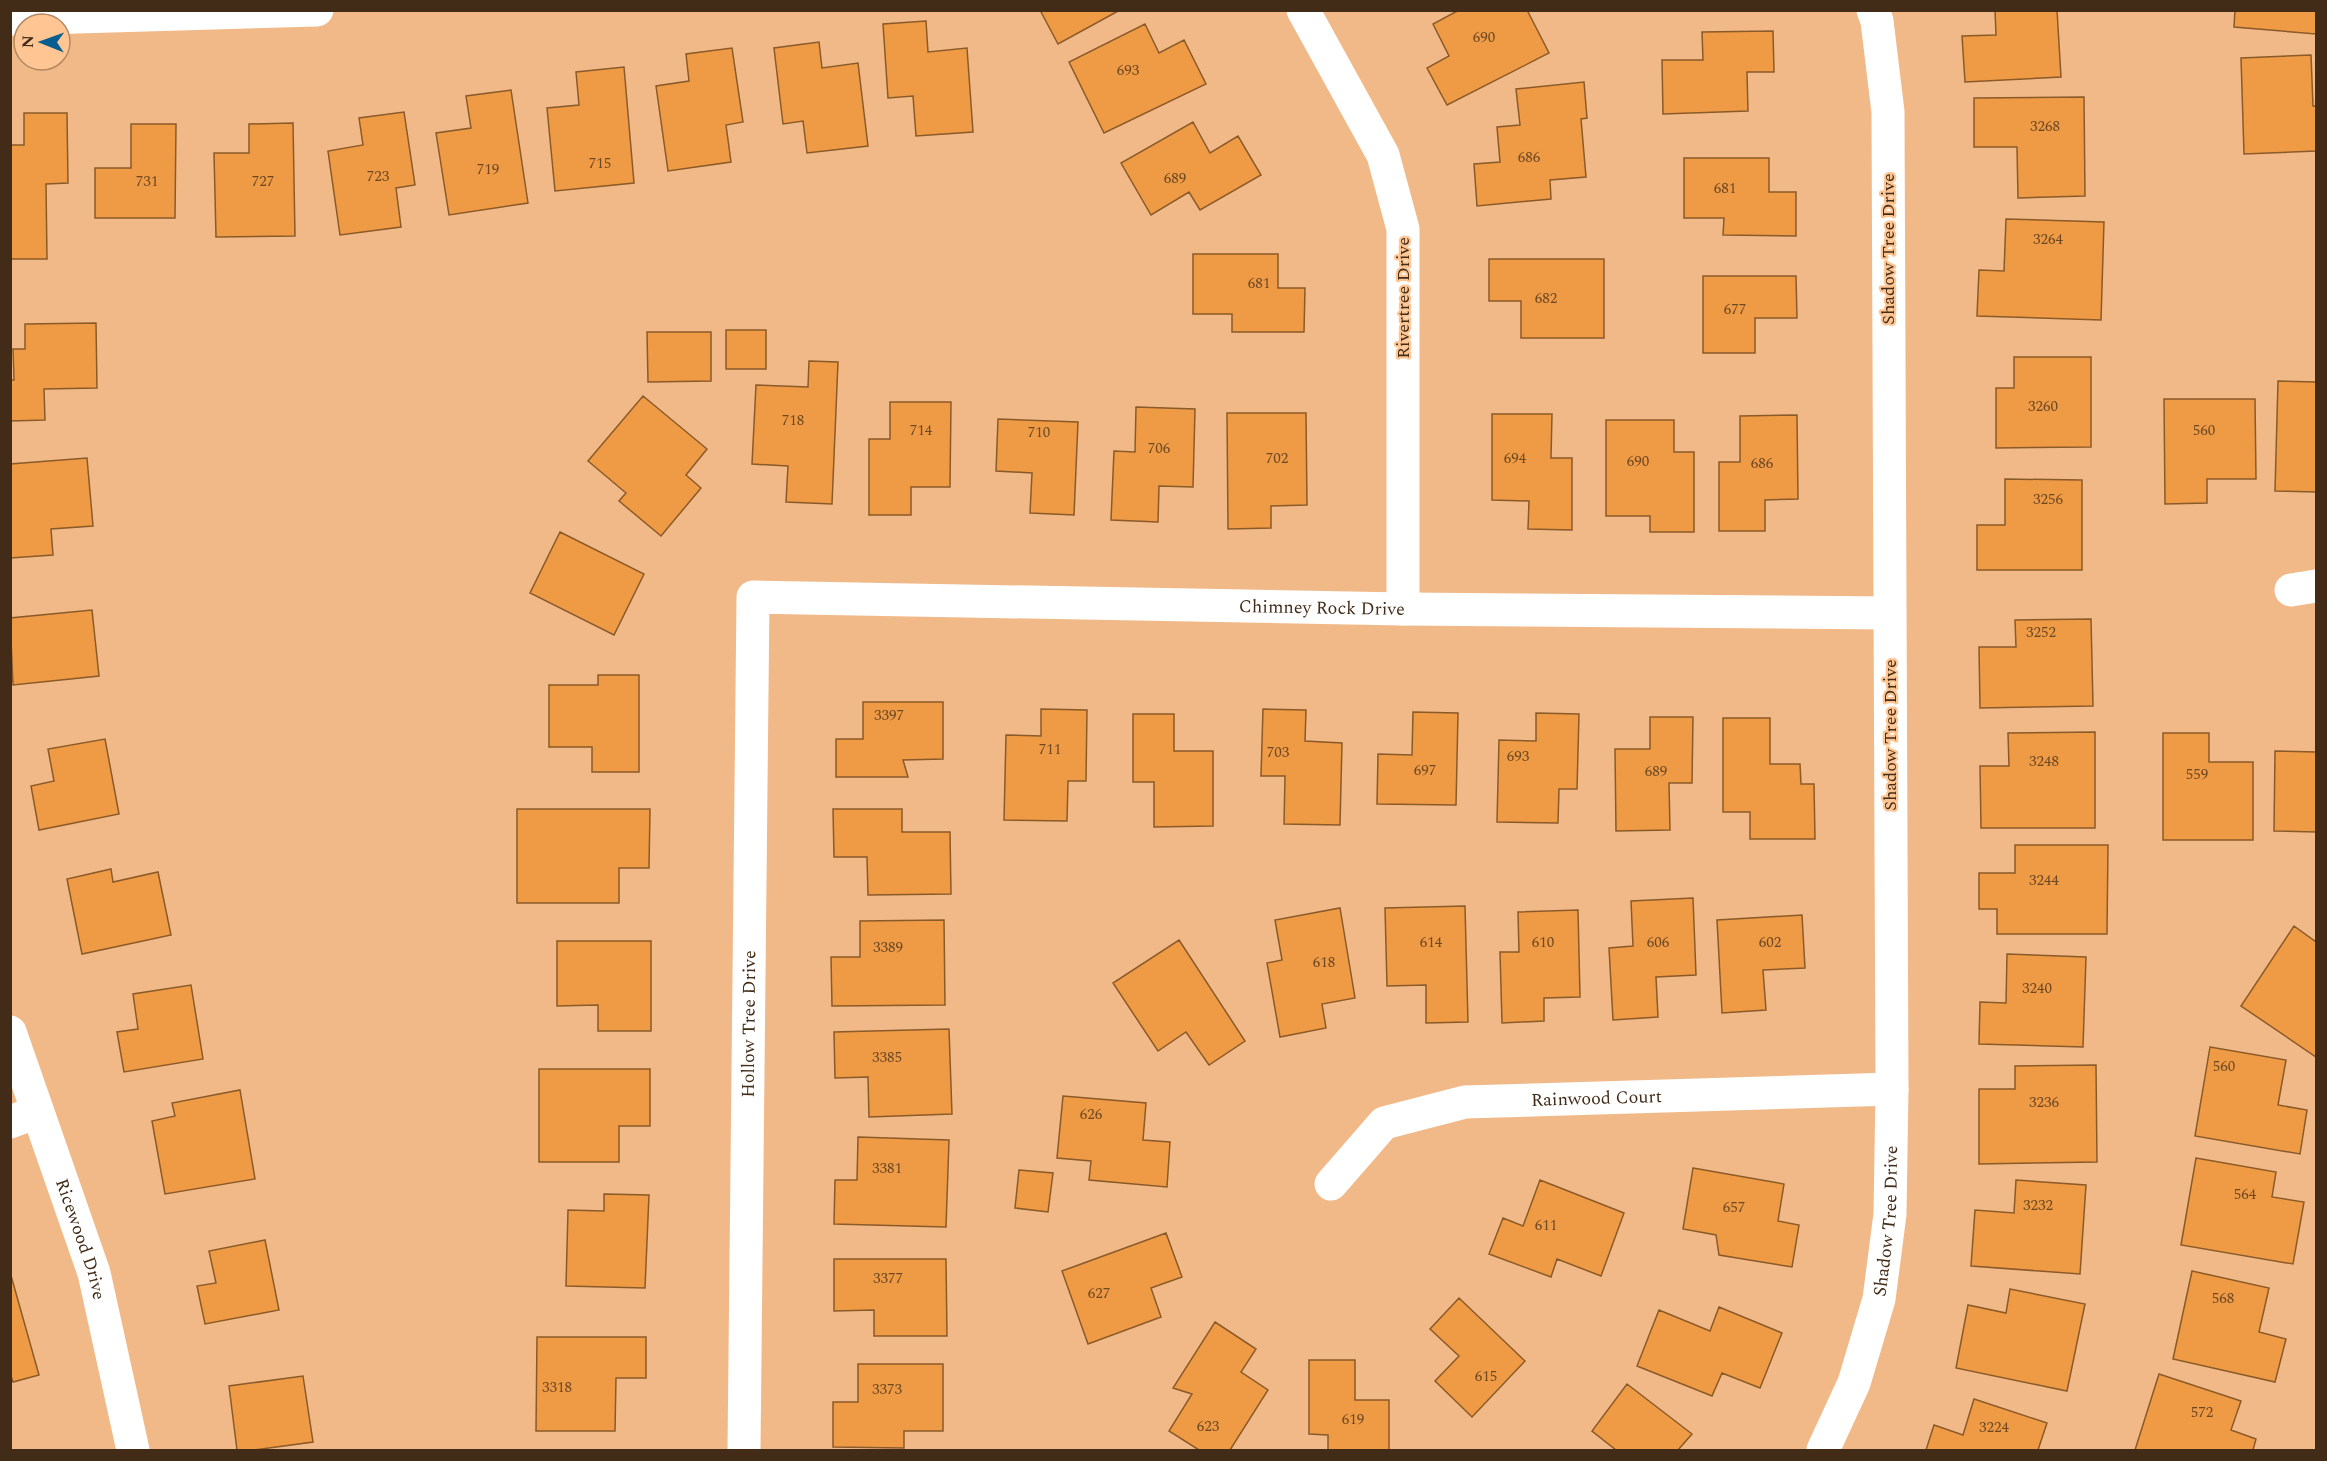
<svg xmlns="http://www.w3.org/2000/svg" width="2327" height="1461" font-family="Spectral,serif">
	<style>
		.building { fill: #ef9b46; stroke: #8b5a29; stroke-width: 1.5 }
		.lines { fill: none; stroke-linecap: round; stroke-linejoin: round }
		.street { stroke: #fff; stroke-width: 33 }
		.secondary { stroke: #fff; stroke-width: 33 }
		.labels { text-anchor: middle; stroke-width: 4.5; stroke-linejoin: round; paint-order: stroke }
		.number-label { font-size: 15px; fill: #6d4823 }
		.street-label { font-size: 18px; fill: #422c17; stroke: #ffc694 }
	</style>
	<rect width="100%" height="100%" fill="#f1b988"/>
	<path class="building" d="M1040,10h80l-62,34z
		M1459,10h68l22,43 -102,52 -20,-37 22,-12 -16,-32z
		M1995,10h62l4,67 -96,5 -3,-46 34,-1z
		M2235,10h81v24l-82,-7z
		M926,21l2,31 39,-4 6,84 -57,4 -3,-40 -25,2 -5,-74z
		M1145,24l14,29 25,-13 22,44 -102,49 -35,-71z
		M1773,31l1,41h-27l1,39 -85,3 -1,-54h41l-1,-28z
		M819,42l3,26 36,-5 10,83 -61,7 -4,-32 -20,3 -9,-76z
		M732,48l11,74 -17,3 5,37 -63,9 -12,-85 33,-5 -3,-27z
		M2311,55l2,51h3v45l-72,3 -3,-96z
		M624,67l10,116 -79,8 -8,-83 32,-3 -3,-33z
		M1584,82l3,36 -6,1 5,58 -36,3 1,19 -74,7 -3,-42 26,-2 -3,-35 23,-2 -4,-36z
		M511,90l17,113 -79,12 -13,-82 35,-5 -5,-32z
		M2084,97l1,99 -67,2 -1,-51h-43v-49z
		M404,112l11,73 -19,3 5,39 -61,8 -12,-84 35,-6 -4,-27z
		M24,113h43l1,70 -22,1 1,75h-37v-114h14z
		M1193,122l17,31 28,-17 23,39 -61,35 -11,-18 -38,23 -30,-52z
		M293,123l2,113 -79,1 -2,-84h35v-29z
		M131,124h45l-1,94h-80v-50h36z
		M1684,158h85v34h27v44l-73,-1 1,-17h-40z
		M2006,219l98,3 -3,98 -124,-4 2,-46 25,1z
		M1193,254h85v34h27l-1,44h-72v-18h-39z
		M1489,259h115v79h-83v-37h-32z
		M1703,276h93l1,42h-42v35h-52z
		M96,323l1,65 -53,1 1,31 -35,1v-41h4l-1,-31h12v-25z
		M726,330h40v39h-40z
		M647,332h64v49l-63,1z
		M2014,357h77v90l-95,1v-60h18z
		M809,361l29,1 -6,142 -46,-2 2,-36 -36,-2 4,-79 52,2z
		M2278,381l38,1v110l-41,-1z
		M643,396l64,53 -21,26 15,13 -40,48 -42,-35 7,-8 -38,-32z
		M2164,399h91l1,80h-49v24l-42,1z
		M890,402h61l-1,85h-39v28h-42v-76h21z
		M1136,407l59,2 -2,78 -34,-1 -1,36 -47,-2 3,-69 21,1z
		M1227,413h79l1,92 -36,1v22l-43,1z
		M1492,414h60l-1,44h21v72l-44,-1 1,-28 -37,-1z
		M1797,415l1,84 -33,1v31h-46v-69h21v-46z
		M998,419l80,3 -4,93 -44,-2 2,-40 -36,-2z
		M1606,420h68v32h20v80h-44v-16h-44z
		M87,458l6,68 -42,3 2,26 -43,3v-94z
		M2005,479l77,1v90h-105v-45h28z
		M560,532l84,42 -30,61 -84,-42z
		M92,610l7,66 -86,9 -3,-67z
		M2091,619l2,87 -113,2 -1,-61h37l-1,-27z
		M598,675h41v97h-47v-25h-43v-62h49z
		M863,702h80v57l-40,1 5,17h-72v-38h27z
		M1041,709l46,1 -1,71h-18l-1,40 -63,-1 2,-85 35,1z
		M1263,709l43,1 -1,31 37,2 -2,82 -56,-1 1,-48h-24z
		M1413,712l45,1 -2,92 -79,-1 1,-50 34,1z
		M1536,713l43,1 -2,75h-18l-1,34 -61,-1 2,-82 37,1z
		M1133,714h41v37h39v75l-59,1v-45h-21z
		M1650,717h43l-1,66h-23l1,47 -54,1 -1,-82h35z
		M1723,718h47v46h30l1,20h13l1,55h-65v-27h-27z
		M2095,732v96h-114l-1,-62h29l-1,-33z
		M2163,733h46v29h44v78h-90z
		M105,739l14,75 -80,16 -8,-44 23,-5 -6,-32z
		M2275,751l41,1v80l-42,-1z
		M517,809h133l-1,59h-30v35h-102z
		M833,809h69v23h48l1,62 -83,1 -1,-38h-33z
		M2015,845h93l-1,89h-110v-25h-18v-36h36z
		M111,869l2,13 45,-10 13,63 -89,19 -15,-75z
		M1693,898l3,77 -40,2 2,40 -45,3 -4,-72 24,-2 -2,-45z
		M1465,906l3,116 -42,1v-38l-39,1 -2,-78z
		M1340,908l15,90 -33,6 4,24 -46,9 -13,-74 15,-3 -7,-40z
		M1578,910l2,87 -36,1v23l-42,2 -2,-71h19l-1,-40z
		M1802,915l3,53 -42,2 3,40 -44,3 -5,-93z
		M944,920l1,85 -113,1 -1,-49h29v-36z
		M2294,926l22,16v115l-75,-51z
		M1179,940l66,101 -36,24 -23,-33 -28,19 -45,-68z
		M557,941h94v90h-53v-26l-41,1z
		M2007,954l79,3 -3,90 -104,-3 1,-42 26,1z
		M191,985l12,74 -79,13 -7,-40 21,-3 -5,-35z
		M949,1029l3,85 -83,3 -1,-40 -33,1 -1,-46z
		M2210,1047l76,13 -8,45 29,5 -7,44 -105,-18z
		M2096,1065l1,97 -118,2v-75h36v-23z
		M539,1069h111v57h-31v36h-80z
		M240,1090l15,89 -90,15 -13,-73 23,-5 -3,-13z
		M1063,1096l83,7 -3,37 27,2 -3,45 -78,-7 2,-19 -34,-3z
		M858,1137l91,3 -3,87 -112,-3 1,-44h22z
		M2196,1158l80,14 -4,25 32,5 -11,62 -112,-19z
		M1693,1168l91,16 -6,37 21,4 -7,42 -73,-12 -3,-20 -33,-6z
		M1019,1170l34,3 -5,39 -33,-4z
		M1540,1180l84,33 -23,63 -44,-17 -6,18 -62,-23 14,-36 20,8z
		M2016,1180l70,5 -6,89 -109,-8 4,-56 39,3z
		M604,1194l45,1 -4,93 -79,-2 2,-76 36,1z
		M1166,1233l16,44 -31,11 10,29 -73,27 -26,-73z
		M265,1240l14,70 -74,14 -8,-38 19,-3 -7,-32z
		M834,1259h112l1,77h-73v-26l-40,1z
		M2192,1271l77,17 -10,44 27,7 -11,43 -102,-23z
		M10,1272l29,103 -26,7 -3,-9z
		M2010,1289l75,15 -18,87 -111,-23 12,-63 38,8z
		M1459,1298l66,63 -53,56 -37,-36 24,-25 -29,-27z
		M1719,1307l63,26 -22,55 -38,-15 -10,23 -75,-30 22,-56 51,21z
		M1215,1322l41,27 -15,23 27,18 -38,60h-31l-30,-19 23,-37 -19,-6z
		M537,1337h109v41h-30l-1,53h-79z
		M1309,1360h46v40h34v50h-61v-15l-19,-1z
		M858,1364h85v67h-39v17l-71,-1v-45h25z
		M2159,1374l82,27 -10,29 25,9 -3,11h-118z
		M303,1376l10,66 -59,8h-17l-8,-64z
		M1627,1384l65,50 -14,16h-62l-24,-19z
		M1974,1399l73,24 -9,27h-112l8,-25 29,10z"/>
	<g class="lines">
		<g class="street">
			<path d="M1303,10l80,145 20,74v380"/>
			<path d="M10,19l307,-9"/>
			<path d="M2291,590l25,-4"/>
			<path id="s1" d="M10,1032l84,241 39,177"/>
			<path d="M10,1122l27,-10"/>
			<path id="s2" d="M1331,1184l53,-61 81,-21 427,-13"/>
			<path id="s3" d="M744,1450l9,-853 650,12 486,4"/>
		</g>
		<path class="secondary" id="s4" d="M1823,1450l31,-67 25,-84 11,-85 2,-125 -4,-977 -11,-91 -4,-11"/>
	</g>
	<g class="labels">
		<g class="number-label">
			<text x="1484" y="42">690</text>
			<text x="1128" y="75">693</text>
			<text x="2045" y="131">3268</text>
			<text x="1529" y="162">686</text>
			<text x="600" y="168">715</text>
			<text x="488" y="174">719</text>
			<text x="378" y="181">723</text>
			<text x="1175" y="183">689</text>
			<text x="147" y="186">731</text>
			<text x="263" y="186">727</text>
			<text x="1725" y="193">681</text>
			<text x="2048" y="244">3264</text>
			<text x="1259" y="288">681</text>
			<text x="1546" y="303">682</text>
			<text x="1735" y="314">677</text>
			<text x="2043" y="411">3260</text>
			<text x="793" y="425">718</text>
			<text x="921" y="435">714</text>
			<text x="2204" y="435">560</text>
			<text x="1039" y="437">710</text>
			<text x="1159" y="453">706</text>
			<text x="1277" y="463">702</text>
			<text x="1515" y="463">694</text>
			<text x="1638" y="466">690</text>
			<text x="1762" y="468">686</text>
			<text x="2048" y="504">3256</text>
			<text x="2041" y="637">3252</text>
			<text x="889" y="720">3397</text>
			<text x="1050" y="754">711</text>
			<text x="1278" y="757">703</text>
			<text x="1518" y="761">693</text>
			<text x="2044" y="766">3248</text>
			<text x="1425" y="775">697</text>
			<text x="1656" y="776">689</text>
			<text x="2197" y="779">559</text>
			<text x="2044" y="885">3244</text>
			<text x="1431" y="947">614</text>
			<text x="1543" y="947">610</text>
			<text x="1658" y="947">606</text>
			<text x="1770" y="947">602</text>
			<text x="888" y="952">3389</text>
			<text x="1324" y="967">618</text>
			<text x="2037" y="993">3240</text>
			<text x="887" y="1062">3385</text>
			<text x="2224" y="1071">560</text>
			<text x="2044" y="1107">3236</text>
			<text x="1091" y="1119">626</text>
			<text x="887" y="1173">3381</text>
			<text x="2245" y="1199">564</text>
			<text x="2038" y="1210">3232</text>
			<text x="1734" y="1212">657</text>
			<text x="1546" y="1230">611</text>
			<text x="888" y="1283">3377</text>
			<text x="1099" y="1298">627</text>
			<text x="2223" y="1303">568</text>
			<text x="1486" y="1381">615</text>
			<text x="557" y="1392">3318</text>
			<text x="887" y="1394">3373</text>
			<text x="2202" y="1417">572</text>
			<text x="1353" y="1424">619</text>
			<text x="1208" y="1431">623</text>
			<text x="1994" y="1432">3224</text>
		</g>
		<g class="street-label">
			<text transform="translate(1888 249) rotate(-90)" y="6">Shadow Tree Drive</text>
			<text transform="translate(1403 298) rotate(-90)" y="6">Rivertree Drive</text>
			<text dy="6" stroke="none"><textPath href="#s3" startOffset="1422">Chimney Rock Drive</textPath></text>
			<text transform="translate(1890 735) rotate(-90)" y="6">Shadow Tree Drive</text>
			<text dy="6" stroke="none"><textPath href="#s3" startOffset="426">Hollow Tree Drive</textPath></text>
			<text dy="6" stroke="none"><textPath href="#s2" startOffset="296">Rainwood Court</textPath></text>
			<text dy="6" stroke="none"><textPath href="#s4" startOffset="240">Shadow Tree Drive</textPath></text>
			<text dy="6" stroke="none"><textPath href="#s1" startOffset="219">Ricewood Drive</textPath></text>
		</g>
	</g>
	<rect width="2327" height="1461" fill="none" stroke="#422c17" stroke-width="24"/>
	<g transform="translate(42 42) rotate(271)"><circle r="28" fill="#ffc694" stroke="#b38862" stroke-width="1.5"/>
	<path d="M0-4.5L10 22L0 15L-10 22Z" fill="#085e90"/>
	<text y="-9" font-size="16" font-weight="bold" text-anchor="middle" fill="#422c17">N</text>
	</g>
</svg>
